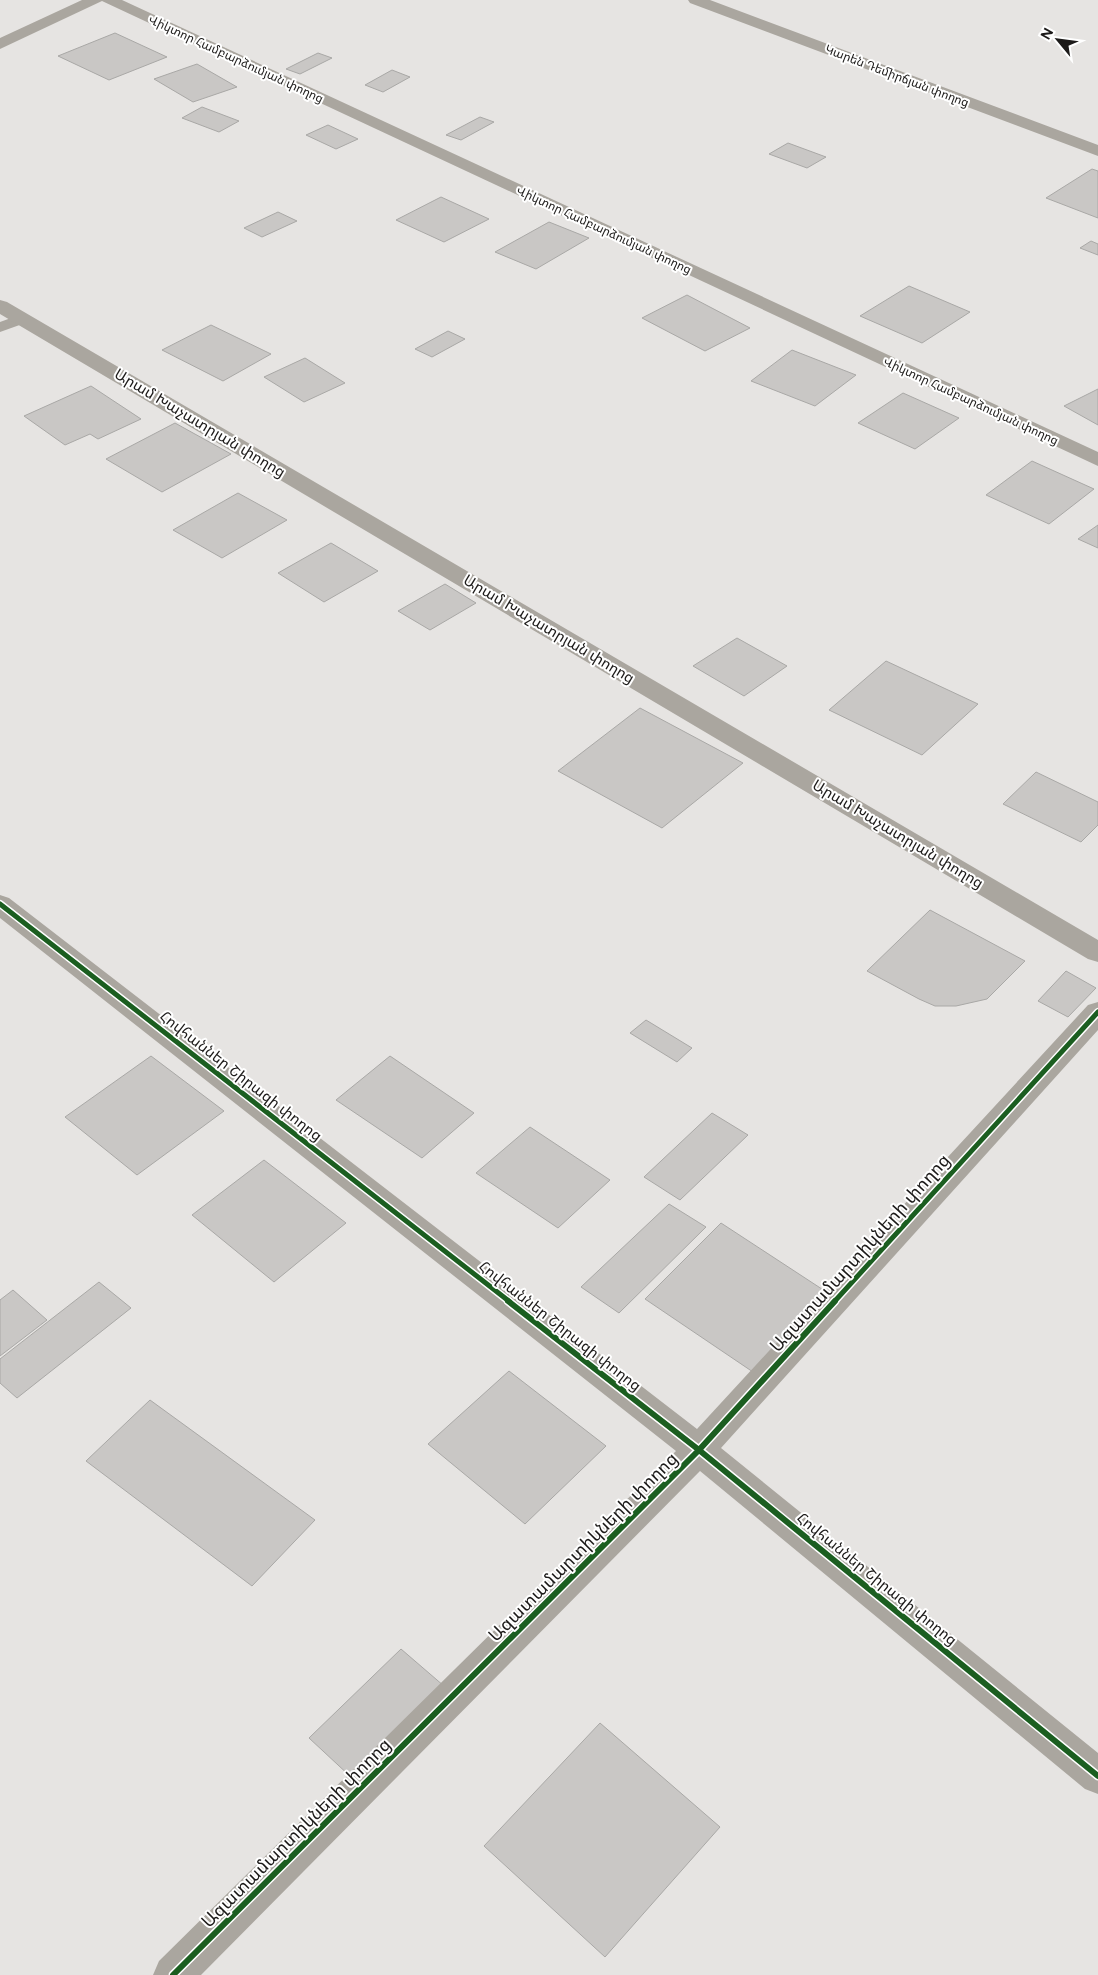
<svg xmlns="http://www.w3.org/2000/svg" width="1098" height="1975" font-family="Figtree,'Noto Sans Armenian',sans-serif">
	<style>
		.building { fill: #c9c7c5; stroke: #a9a8a6 }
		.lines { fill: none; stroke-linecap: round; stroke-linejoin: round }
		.lane { fill: #aaa69f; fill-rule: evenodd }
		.street { fill: #aaa69f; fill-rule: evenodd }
		.cycleway-far1-casing { stroke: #fff; stroke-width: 8 }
		.cycleway-casing { stroke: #fff; stroke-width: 9 }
		.cycleway-far1 { stroke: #1b5e20; stroke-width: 5 }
		.cycleway { stroke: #1b5e20; stroke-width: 6 }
		.labels { text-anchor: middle; stroke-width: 4; stroke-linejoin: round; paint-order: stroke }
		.far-street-label { font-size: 12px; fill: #1c1a19; stroke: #fff }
		.street-label { font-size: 15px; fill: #1c1a19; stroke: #fff }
		.near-street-label { font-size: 18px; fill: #1c1a19; stroke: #fff }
	</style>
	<rect width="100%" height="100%" fill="#e6e4e2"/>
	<path class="building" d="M115,33l52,24 -58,23 -51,-24z
		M318,53l14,5 -32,16 -14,-5z
		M197,64l40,23 -44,15 -39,-23z
		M392,70l18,7 -27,15 -18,-7z
		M202,107l37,14 -20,11 -37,-14z
		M480,117l14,5 -33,18 -15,-5z
		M328,125l30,14 -22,10 -30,-14z
		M788,143l38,14 -19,11 -38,-14z
		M1092,169l6,2v47l-52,-20z
		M441,197l48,22 -45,23 -48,-22z
		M278,212l19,9 -35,16 -18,-9z
		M549,222l40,16 -53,31 -41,-17z
		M1091,241l7,3v11l-18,-7z
		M909,286l61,26 -48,31 -62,-27z
		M687,295l63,33 -45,23 -63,-33z
		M211,325l60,29 -48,27 -61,-31z
		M448,331l17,8 -33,18 -17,-8z
		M792,350l64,25 -41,31 -64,-25z
		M305,358l40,25 -41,19 -40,-25z
		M91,386l50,33 -43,20 -8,-5 -25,11 -41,-29z
		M1098,389v36l-34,-19z
		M903,393l56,25 -44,31 -57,-26z
		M175,423l56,31 -69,38 -56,-33z
		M1032,461l62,28 -45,35 -63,-29z
		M238,493l49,27 -65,38 -49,-28z
		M1098,525v23l-20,-9z
		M331,543l47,28 -54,31 -46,-29z
		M445,584l31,19 -46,27 -32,-19z
		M737,638l50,28 -43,30 -51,-30z
		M886,661l92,43 -56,51 -93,-45z
		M640,708l103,55 -81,65 -104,-57z
		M1036,772l62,30v23l-17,17 -78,-38z
		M930,910l95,51 -38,38 -31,7h-21l-16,-7 -52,-28z
		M1066,971l30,17 -28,29 -30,-16z
		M646,1020l46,28 -15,14 -47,-29z
		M151,1056l73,55 -87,64 -72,-58z
		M390,1056l84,57 -52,45 -86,-58z
		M712,1113l36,22 -68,65 -36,-23z
		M530,1127l80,53 -52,48 -82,-55z
		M264,1160l82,63 -72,59 -82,-67z
		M669,1204l37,23 -87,86 -38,-26z
		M721,1223l107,70 -75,79 -108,-73z
		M99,1282l32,26 -114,90 -17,-15v-24z
		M13,1290l34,30 -47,36v-56z
		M509,1371l97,75 -81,78 -97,-80z
		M150,1400l165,120 -63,66 -166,-125z
		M401,1649l43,37 -92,92 -43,-40z
		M600,1723l120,104 -115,130 -121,-111z"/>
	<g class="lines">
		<path class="lane" d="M22,314l6,2 2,3 -2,3 -28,10v-10z"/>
		<path class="street" d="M82,0h40l976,452v14l-996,-465 -102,48v-11z
			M688,0h22l388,145v11l-408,-153z
			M0,300l7,2 1091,638v22l-10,-3 -1088,-645z
			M0,895l9,3 688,531 391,-424 10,-3v28l-377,418 377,305v41l-13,-5 -385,-318 -499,504h-48l6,-14 517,-510 -676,-533z"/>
		<defs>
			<path id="cycleway-far1" d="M0,904l510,398
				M834,1302l264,-290"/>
			<path id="cycleway" d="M508,1301l191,149 399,326
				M173,1975l526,-525 136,-149"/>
		</defs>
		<use href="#cycleway-far1" class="cycleway-far1-casing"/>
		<use href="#cycleway" class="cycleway-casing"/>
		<use href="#cycleway-far1" class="cycleway-far1"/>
		<use href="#cycleway" class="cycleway"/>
	</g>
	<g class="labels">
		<g class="far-street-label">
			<text transform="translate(236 59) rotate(25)" y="4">Վիկտոր Համբարձումյան փողոց</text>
			<text transform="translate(897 76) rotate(21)" y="4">Կարեն Դեմիրճյան փողոց</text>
			<text transform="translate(604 230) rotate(25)" y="4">Վիկտոր Համբարձումյան փողոց</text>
			<text transform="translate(971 401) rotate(25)" y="4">Վիկտոր Համբարձումյան փողոց</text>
		</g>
		<g class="street-label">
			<text transform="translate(200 423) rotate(31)" y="5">Արամ Խաչատրյան փողոց</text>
			<text transform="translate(549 629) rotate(31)" y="5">Արամ Խաչատրյան փողոց</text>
			<text transform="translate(898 834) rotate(31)" y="5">Արամ Խաչատրյան փողոց</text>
			<text transform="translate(241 1076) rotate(38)" y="5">Հովհաններ Շիրազի փողոց</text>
			<text transform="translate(560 1326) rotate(38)" y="5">Հովհաններ Շիրազի փողոց</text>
			<text transform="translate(877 1579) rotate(39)" y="5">Հովհաններ Շիրազի փողոց</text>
		</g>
		<g class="near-street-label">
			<text transform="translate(860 1253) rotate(-48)" y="6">Ազատամարտիկների փողոց</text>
			<text transform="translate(583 1547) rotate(-45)" y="6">Ազատամարտիկների փողոց</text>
			<text transform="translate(296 1833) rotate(-45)" y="6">Ազատամարտիկների փողոց</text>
		</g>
	</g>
	<g transform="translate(1058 40) rotate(299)" stroke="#ffffff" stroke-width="4" paint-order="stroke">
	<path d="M0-4L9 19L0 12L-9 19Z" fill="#1c1a19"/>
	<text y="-8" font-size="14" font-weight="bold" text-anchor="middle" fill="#1c1a19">N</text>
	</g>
</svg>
